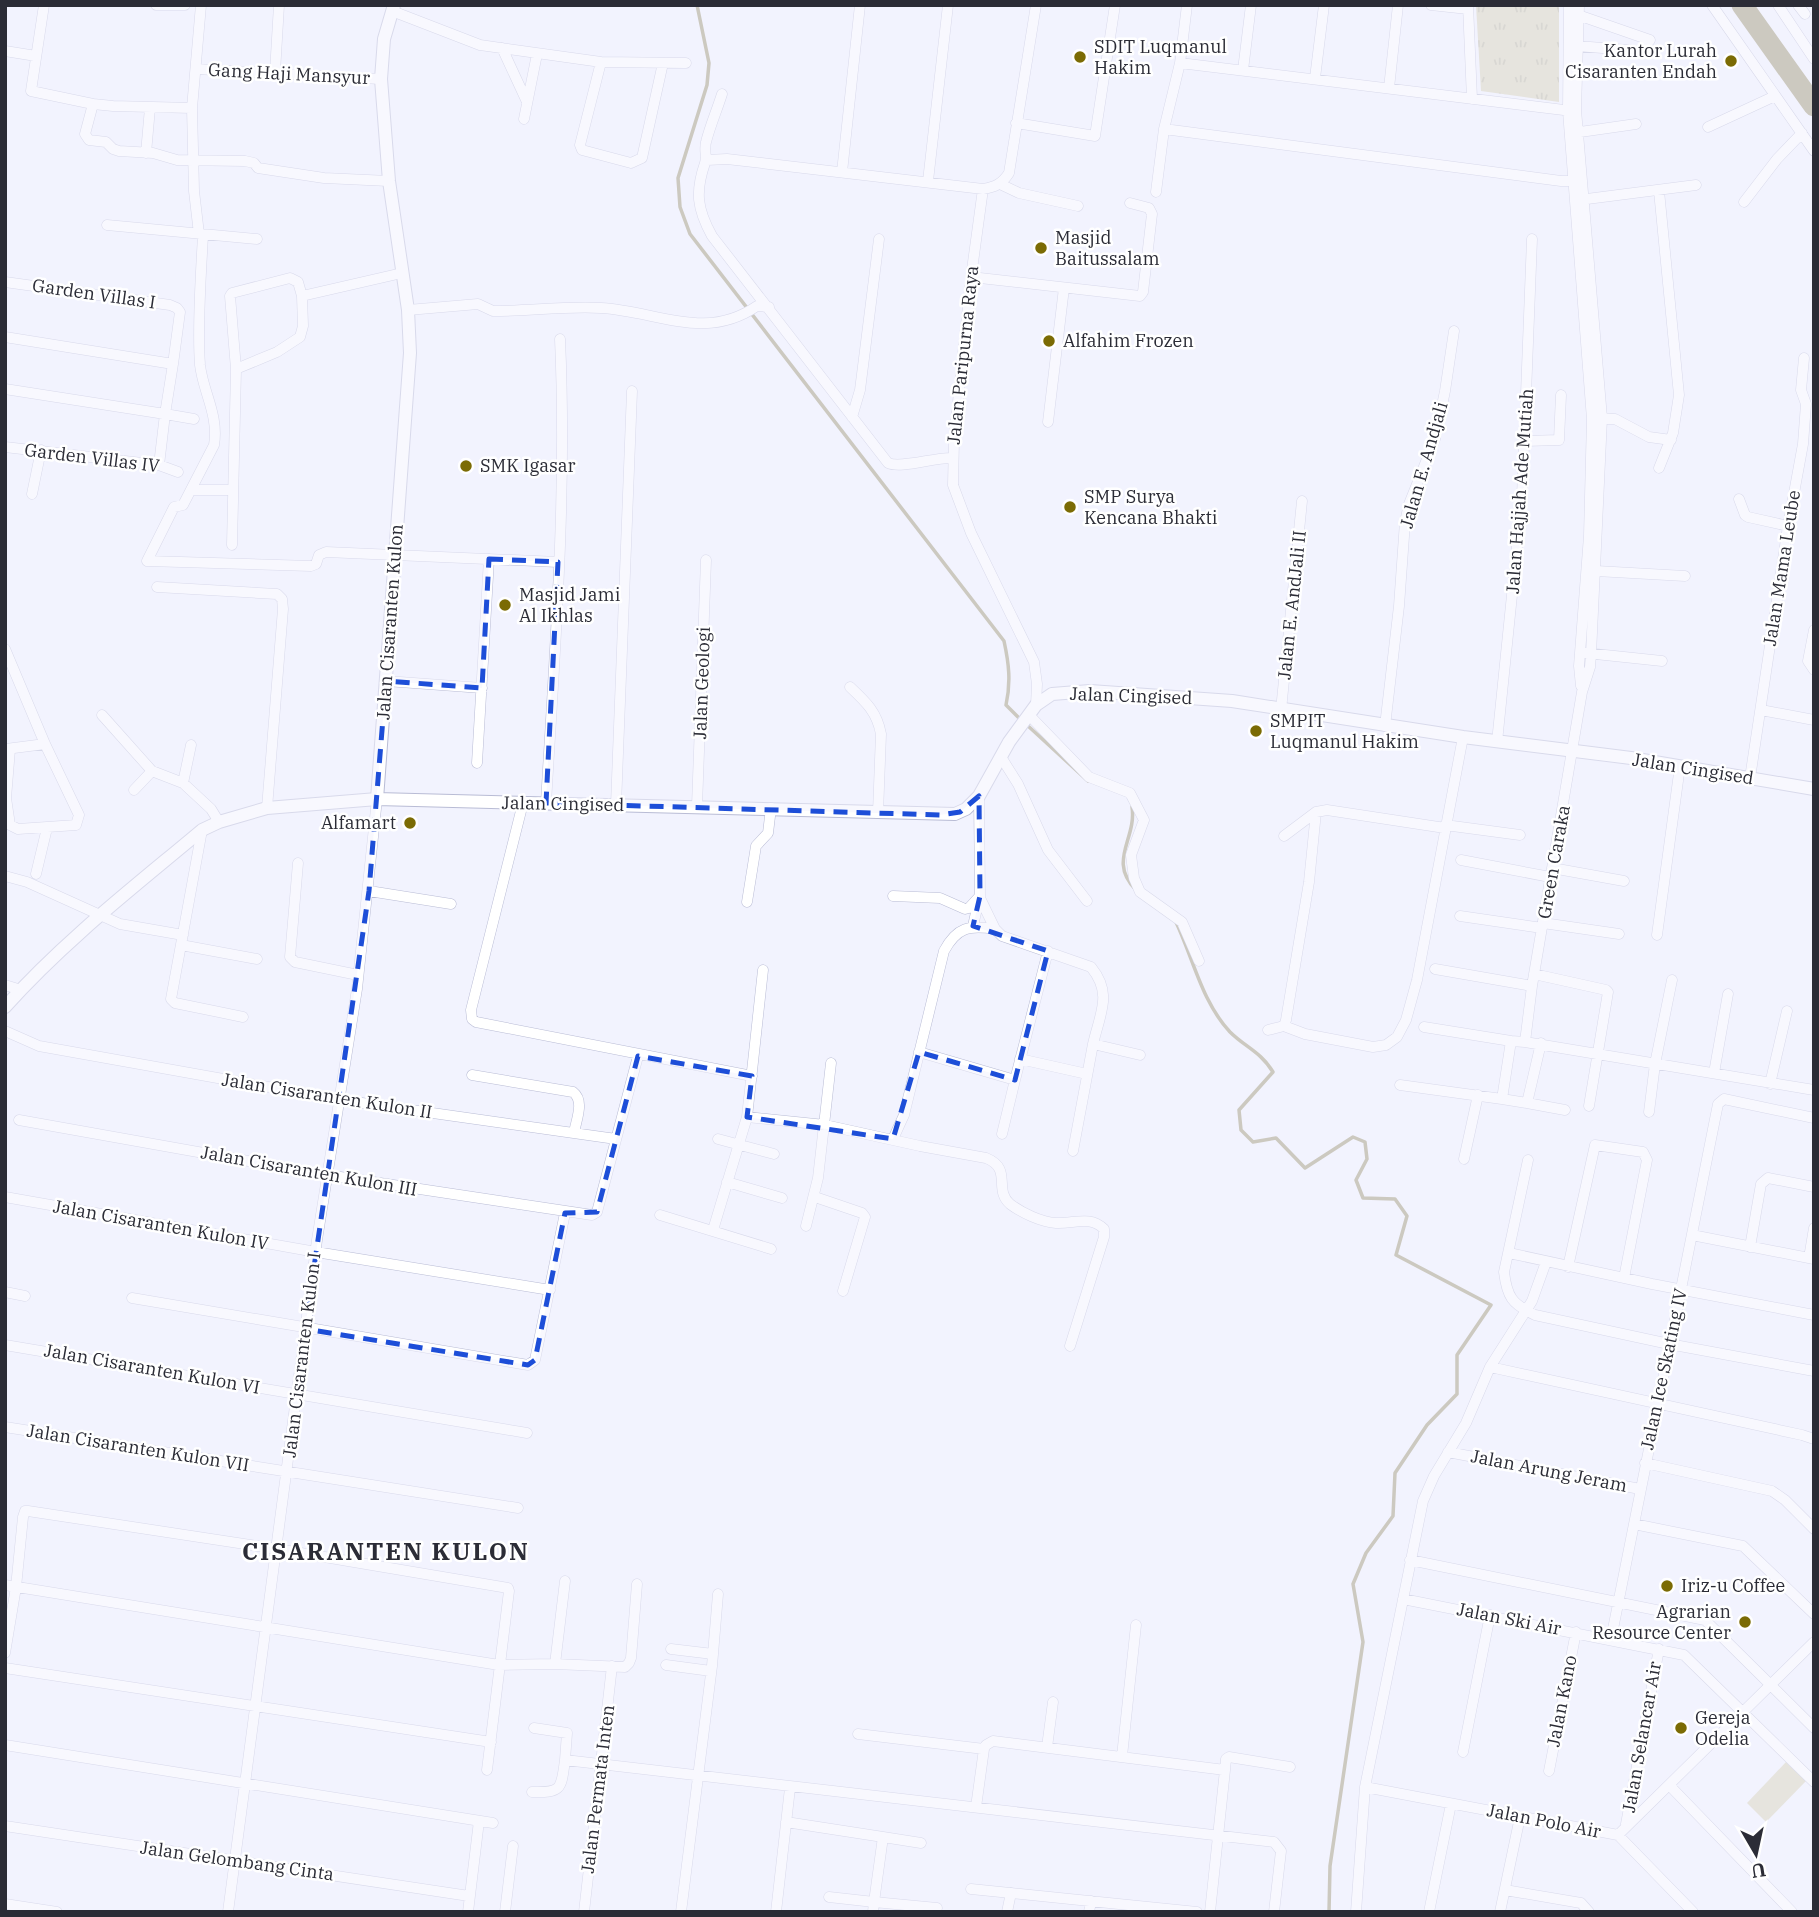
<svg xmlns="http://www.w3.org/2000/svg" width="1819" height="1917" font-family="'IBM Plex Serif',serif">
	<style>
		.green { fill: #d7d3b8 }
		.park { fill: url(#park-tufts) }
		.lines { fill: none; stroke-linecap: round; stroke-linejoin: round }
		.stream { stroke: #9d9775; stroke-width: 3.5 }
		.river { stroke: #9d9775; stroke-width: 21 }
		.minor-casing { stroke: #b9bcd5; stroke-width: 11 }
		.secondary-casing { stroke: #b9bcd5; stroke-width: 14 }
		.minor { stroke: #fff; stroke-width: 10 }
		.secondary { stroke: #fff; stroke-width: 12 }
		.marked { fill: none; stroke: #1d4ed8; stroke-width: 5; stroke-dasharray: 14 9; stroke-linejoin: round }
		.poi-dot { fill: #7b6b04; stroke: #fff; stroke-width: 2.5 }
		.labels { text-anchor: middle; stroke-width: 5; stroke-linejoin: round; paint-order: stroke }
		.poi-label { font-size: 18px; fill: #2b2c36; stroke: #fff; text-anchor: start }
		.street-label { font-size: 18px; fill: #2b2c36; stroke: #fff }
		.district-label { font-size: 24px; font-weight: bold; letter-spacing: 2px; fill: #2b2c36; stroke: #fff }
	</style>
	<defs>
		<pattern id="park-tufts" width="24" height="20" patternUnits="userSpaceOnUse" patternTransform="scale(1.75)"><rect width="24" height="20" fill="#d7d3b8"/><path d="M3 7l-1-3M5 7V3M7 7l1-3M15 17l-1-3M17 17v-4M19 17l1-3" fill="none" stroke="#b9b59f"/></pattern>
	</defs>
	<rect width="100%" height="100%" fill="#f2f3fe"/>
	<path class="green" d="M1786,1762l20,19 -40,41 -19,-19z"/>
	<path class="park" d="M1476,5h83v97l-78,-11z"/>
	<g class="lines">
		<path class="stream" d="M697,5l12,58 -2,22 -29,93 2,29 10,27 314,407c5,23 7,41 2,64l15,15
			M1027,725l61,56
			M1132,807c5,32 -25,54 4,83
			M1175,920c18,37 26,81 55,112 15,15 31,20 43,40l-34,38 2,20 12,12 23,-4 29,30 48,-31 12,5 2,17 -11,21 7,18 32,1 12,17 -11,39 95,50 -34,50v39l-30,31 -32,48 -2,43 -27,37 -13,31 10,58 -33,224 -1,46"/>
		<path class="river" d="M1742,5l72,101"/>
		<defs>
			<path id="minor" d="M44,5l-13,86 62,13 -8,30 4,6 17,2 7,7 6,2 34,2 24,7 68,1 9,2 4,5 66,10 65,3
				M156,5h29
				M1431,5l37,4
				M1468,5l4,94
				M1569,5l-1,106 24,308 -3,117 -10,130 2,20
				M1712,5l102,146
				M1778,5l36,54
				M1798,5l7,9
				M392,11l88,34 121,17 85,1
				M1577,46l64,5 9,-11 -72,-25
				M502,48l25,54
				M5,51l31,5
				M601,62l-21,83 2,5 49,13 11,-5 21,-95
				M1180,63l392,48
				M196,69l185,10
				M1243,70l8,-65
				M275,72l4,-67
				M1315,78l9,-73
				M1389,88l9,-83
				M722,94c-5,16 -12,32 -16,48 -2,7 1,15 -1,21 -10,29 -8,46 7,73l176,227c13,6 47,-6 65,-5
				M93,104l20,2 79,2
				M524,119l13,-65
				M1016,123l79,13 20,-131
				M1708,127l67,-31
				M1164,129l397,52 16,-1
				M1573,133l63,-9
				M146,153l4,-45
				M707,160l20,-1 256,30c12,-2 19,-5 26,-16l27,-168
				M842,172l18,-167
				M928,181l20,-176
				M1000,184l19,9 59,13
				M983,189l-12,88 -17,163 -1,45 18,48 63,129 3,22 -1,21
				M1659,191l20,204 -6,38 -14,35
				M1156,192l8,-63 16,-66 7,-58
				M1579,200l117,-15
				M1744,202l33,-43 25,-26
				M107,225l150,14
				M199,234l-5,-43 -2,-83 9,-103
				M203,235c-2,39 -6,91 -3,130 3,27 19,50 14,80l-31,60 -9,2 -27,54 164,5 5,-2 3,-9 7,-3 232,10
				M971,277l169,19 3,-4 9,-78 -3,-6 -19,-5
				M5,282l165,23 7,3 3,4 -7,52
				M408,310l70,-6 15,7c36,0 72,-5 108,-3 56,3 104,34 156,-2l12,1
				M5,337l168,27 -8,50 -160,-25
				M236,369l-6,-73 2,-3 58,-15 8,4 4,14
				M852,417l8,-27 19,-151
				M1599,418l16,1 34,18 22,3
				M1048,422l16,-134
				M1525,441l34,-1 2,-45
				M5,447l154,18 19,7
				M159,465l6,-51 29,5
				M191,490h42
				M32,494l9,-44
				M1739,499l6,16 3,2 40,9
				M232,545l4,-176 41,-17 23,-15 3,-11 -1,-30 100,-23
				M1596,571l89,5
				M157,587l120,7 5,5 1,10 -16,199
				M1814,630l-6,31 6,9
				M5,649l40,95 34,71 -3,10 -58,4 -8,-4 -4,-27 4,-49
				M1586,653l76,8
				M386,681l96,7
				M850,687c16,15 27,25 31,47l-3,79
				M1281,710l21,-209
				M1761,710l53,10
				M102,715l50,56
				M1029,715l60,62 41,16 14,27 -13,35 3,23 6,14 42,30 17,39
				M1385,726l14,-120 6,-84 4,-18 26,-65 10,-48 9,-60
				M1497,742l25,-245 10,-258
				M6,749l39,-5
				M1001,757l17,27 30,66 39,51
				M477,763l12,-204
				M1750,778l38,-252 15,-82 3,-40 -5,-14 3,-32
				M183,783l8,-38
				M134,790l18,-19 31,12 28,26 8,13
				M979,796l1,102 15,31 7,7 89,31c22,27 9,46 2,77l47,11
				M523,803l-52,207 1,9 4,3 276,54
				M546,803c9,-154 21,-310 14,-464
				M616,805l16,-414
				M697,806l9,-246
				M1445,825l75,10
				M202,830l-31,169 4,4 68,14
				M1284,836l32,-24 11,-2 118,18
				M1461,860l89,17
				M298,863l-8,94 5,5 63,13
				M1552,868l72,13
				M36,874l11,-46
				M5,876l22,6 93,42 63,11
				M369,891l82,13
				M893,896l47,2 25,11 4,-1 11,-12
				M747,902l9,-56 12,-13 3,-25
				M1460,916l82,12
				M1543,923l76,11
				M973,926l6,-27
				M1657,935l23,-169
				M181,945l76,14
				M1435,969l97,17
				M1534,974l72,16 2,2 -19,114
				M5,985l16,5
				M1284,1026l21,8 68,13 13,-2 11,-8 9,-17 11,-40 46,-243
				M1424,1027l87,14
				M1268,1030l16,-4 2,-6 23,-138 7,-70
				M5,1031l34,15 302,54 275,39
				M1525,1042l289,48
				M919,1052l96,28 33,-129
				M1020,1059l67,15
				M1714,1073l14,-79
				M472,1075l101,17c12,9 3,28 1,41
				M1770,1084l17,-73
				M1400,1085l102,14 9,-58 14,1 7,-56 50,-294 8,-25 1,-13 11,-236 -26,-308 3,-105
				M1502,1099l25,4 14,-60
				M1527,1103l38,7
				M1649,1112l6,-48 17,-84
				M747,1117l78,8 95,21 66,12c27,11 7,31 24,46 12,9 31,18 46,19 18,1 34,-8 48,6v8l-34,109
				M19,1120l308,55 265,40 5,-3 41,-156
				M1002,1134l13,-54
				M718,1139l56,15
				M893,1139l11,-24 40,-164c13,-24 25,-26 51,-22
				M1073,1151l20,-107
				M1464,1159l14,-64
				M1528,1160l-24,112c3,25 8,32 31,43l134,29 145,27
				M727,1182l55,16
				M5,1197l311,55 234,38
				M815,1197l47,16 3,4 -22,74
				M660,1215l111,34
				M806,1226l12,-48 13,-115
				M713,1230l34,-113 16,-147
				M1692,1235l122,24
				M1750,1247l11,-63 7,-6 46,9
				M1509,1253l143,31 162,31
				M1809,1258l5,-30
				M1568,1267l27,-122 48,7 4,8 -23,118
				M5,1292l20,4
				M132,1298l396,67 7,-5 30,-147
				M5,1345l522,88
				M1490,1367l312,68 12,4
				M5,1427l513,81
				M1448,1452l192,37
				M1645,1463l127,28 13,9 29,29
				M1634,1524l109,22 71,68
				M1410,1560l295,60 109,108
				M5,1585l494,80 56,-1 70,3 4,-4 2,-5 6,-74
				M1403,1599l281,56 130,127
				M1611,1639l107,-535 6,-5 90,19
				M671,1649l42,5
				M5,1653l11,-66 7,-70 2,-6h3l249,38 231,39 1,3 -22,179
				M555,1664l10,-83
				M666,1665l45,6
				M5,1668l486,74
				M534,1728l33,5 -2,27
				M858,1734l126,15
				M5,1745l488,78
				M1047,1747l6,-45
				M1463,1752l27,-137
				M1122,1756l14,-131
				M1549,1771l27,-139
				M1669,1785l123,127
				M1365,1787l253,48 75,77
				M532,1792c31,1 29,-4 33,-32l709,82 7,9 -7,61
				M976,1807l8,-58 2,-4 7,-4 232,29 1,-11 3,-2 61,10
				M786,1822l97,15 -9,65 63,6
				M1626,1824l33,-175
				M5,1826l464,70
				M1618,1835l196,-193
				M883,1837l38,6
				M971,1889l226,23
				M1505,1890l76,13 8,9
				M829,1897l45,5 -1,10
				M5,1904l52,8
				M228,1912l89,-672 40,-251 20,-190
				M468,1912l11,-91
				M505,1912l8,-66
				M584,1912l28,-246
				M681,1912l31,-246 6,-72
				M776,1912l14,-124
				M1007,1912l4,-19
				M1089,1912l2,-11
				M1210,1912l15,-142
				M1356,1912l9,-125 58,-286 11,-25 32,-53 24,-56 42,-66 14,-39
				M1429,1912l22,-108
				M1500,1912l20,-95"/>
			<path id="secondary" d="M377,799l33,-446 -2,-43 -19,-129 -8,-102 3,-40 10,-34
				M5,1007c59,-66 129,-120 197,-177l17,-8 48,-14 110,-9 578,15 11,-5 13,-13 30,-54 27,-37 16,-11 38,-3 142,10 231,36 168,21 183,31"/>
		</defs>
		<use href="#minor" class="minor-casing"/>
		<use href="#secondary" class="secondary-casing"/>
		<use href="#minor" class="minor"/>
		<use href="#secondary" class="secondary"/>
	</g>
	<path d="M0 0H1819V1917H0ZM489,559l69,3 -12,241 394,12 20,-3 19,-16 1,100 -7,30 75,25 -33,129 -96,-28 -26,87 -146,-22 5,-41 -114,-20 -41,156 -32,1 -30,147 -7,5 -223,-36 64,-438 17,-210 96,7z" fill="#f2f3fe" fill-opacity=".55" fill-rule="evenodd"/>
	<path class="marked" d="M489,559l69,3 -12,241 394,12 20,-3 19,-16 1,100 -7,30 75,25 -33,129 -96,-28 -26,87 -146,-22 5,-41 -114,-20 -41,156 -32,1 -30,147 -7,5 -223,-36 64,-438 17,-210 96,7z"/>
	<g class="poi-dot">
		<circle cx="1080" cy="57" r="7"/>
		<circle cx="1731" cy="61" r="7"/>
		<circle cx="1041" cy="248" r="7"/>
		<circle cx="1049" cy="341" r="7"/>
		<circle cx="466" cy="466" r="7"/>
		<circle cx="1070" cy="507" r="7"/>
		<circle cx="505" cy="605" r="7"/>
		<circle cx="1256" cy="731" r="7"/>
		<circle cx="410" cy="823" r="7"/>
		<circle cx="1667" cy="1586" r="7"/>
		<circle cx="1745" cy="1622" r="7"/>
		<circle cx="1681" cy="1728" r="7"/>
	</g>
	<g class="labels">
		<g class="poi-label">
			<text x="1094" y="53">SDIT Luqmanul<tspan x="1094" dy="21">Hakim</tspan></text>
			<text x="1717" y="57" text-anchor="end">Kantor Lurah<tspan x="1717" dy="21">Cisaranten Endah</tspan></text>
			<text x="1055" y="244">Masjid<tspan x="1055" dy="21">Baitussalam</tspan></text>
			<text x="1063" y="347">Alfahim Frozen</text>
			<text x="480" y="472">SMK Igasar</text>
			<text x="1084" y="503">SMP Surya<tspan x="1084" dy="21">Kencana Bhakti</tspan></text>
			<text x="519" y="601">Masjid Jami<tspan x="519" dy="21">Al Ikhlas</tspan></text>
			<text x="1270" y="727">SMPIT<tspan x="1270" dy="21">Luqmanul Hakim</tspan></text>
			<text x="396" y="829" text-anchor="end">Alfamart</text>
			<text x="1681" y="1592">Iriz-u Coffee</text>
			<text x="1731" y="1618" text-anchor="end">Agrarian<tspan x="1731" dy="21">Resource Center</tspan></text>
			<text x="1695" y="1724">Gereja<tspan x="1695" dy="21">Odelia</tspan></text>
		</g>
		<g class="street-label">
			<text transform="translate(289 74) rotate(3)" y="6">Gang Haji Mansyur</text>
			<text transform="translate(94 294) rotate(8)" y="6">Garden Villas I</text>
			<text transform="translate(963 355) rotate(-84)" y="6">Jalan Paripurna Raya</text>
			<text transform="translate(92 458) rotate(7)" y="6">Garden Villas IV</text>
			<text transform="translate(1424 465) rotate(-74)" y="6">Jalan E. Andjali</text>
			<text transform="translate(1520 491) rotate(-86)" y="6">Jalan Hajjah Ade Mutiah</text>
			<text transform="translate(1782 568) rotate(-81)" y="6">Jalan Mama Leube</text>
			<text transform="translate(1292 605) rotate(-84)" y="6">Jalan E. AndJali II</text>
			<text transform="translate(390 622) rotate(-86)" y="6">Jalan Cisaranten Kulon</text>
			<text transform="translate(702 683) rotate(-88)" y="6">Jalan Geologi</text>
			<text transform="translate(1131 696) rotate(2)" y="6">Jalan Cingised</text>
			<text transform="translate(1693 769) rotate(9)" y="6">Jalan Cingised</text>
			<text transform="translate(563 804) rotate(1)" y="6">Jalan Cingised</text>
			<text transform="translate(1554 862) rotate(-80)" y="6">Green Caraka</text>
			<text transform="translate(327 1096) rotate(9)" y="6">Jalan Cisaranten Kulon II</text>
			<text transform="translate(309 1171) rotate(10)" y="6">Jalan Cisaranten Kulon III</text>
			<text transform="translate(161 1225) rotate(10)" y="6">Jalan Cisaranten Kulon IV</text>
			<text transform="translate(302 1355) rotate(-83)" y="6">Jalan Cisaranten Kulon I</text>
			<text transform="translate(152 1369) rotate(10)" y="6">Jalan Cisaranten Kulon VI</text>
			<text transform="translate(1664 1369) rotate(-78)" y="6">Jalan Ice Skating IV</text>
			<text transform="translate(138 1448) rotate(9)" y="6">Jalan Cisaranten Kulon VII</text>
			<text transform="translate(1549 1471) rotate(11)" y="6">Jalan Arung Jeram</text>
			<text transform="translate(1509 1619) rotate(11)" y="6">Jalan Ski Air</text>
			<text transform="translate(1562 1701) rotate(-79)" y="6">Jalan Kano</text>
			<text transform="translate(1642 1737) rotate(-80)" y="6">Jalan Selancar Air</text>
			<text transform="translate(598 1789) rotate(-83)" y="6">Jalan Permata Inten</text>
			<text transform="translate(1544 1821) rotate(11)" y="6">Jalan Polo Air</text>
			<text transform="translate(237 1861) rotate(8)" y="6">Jalan Gelombang Cinta</text>
		</g>
		<g class="district-label">
			<text x="386" y="1560">CISARANTEN KULON</text>
		</g>
	</g>
	<rect width="1819" height="1917" fill="none" stroke="#2b2c36" stroke-width="14"/>
	<g transform="translate(1756 1854) rotate(171)" stroke="#ffffff" stroke-width="5" paint-order="stroke">
	<path d="M0-5L12 26L0 18L-12 26Z" fill="#2b2c36"/>
	<text y="-10" font-size="19" font-weight="bold" text-anchor="middle" fill="#2b2c36">U</text>
	</g>
</svg>
